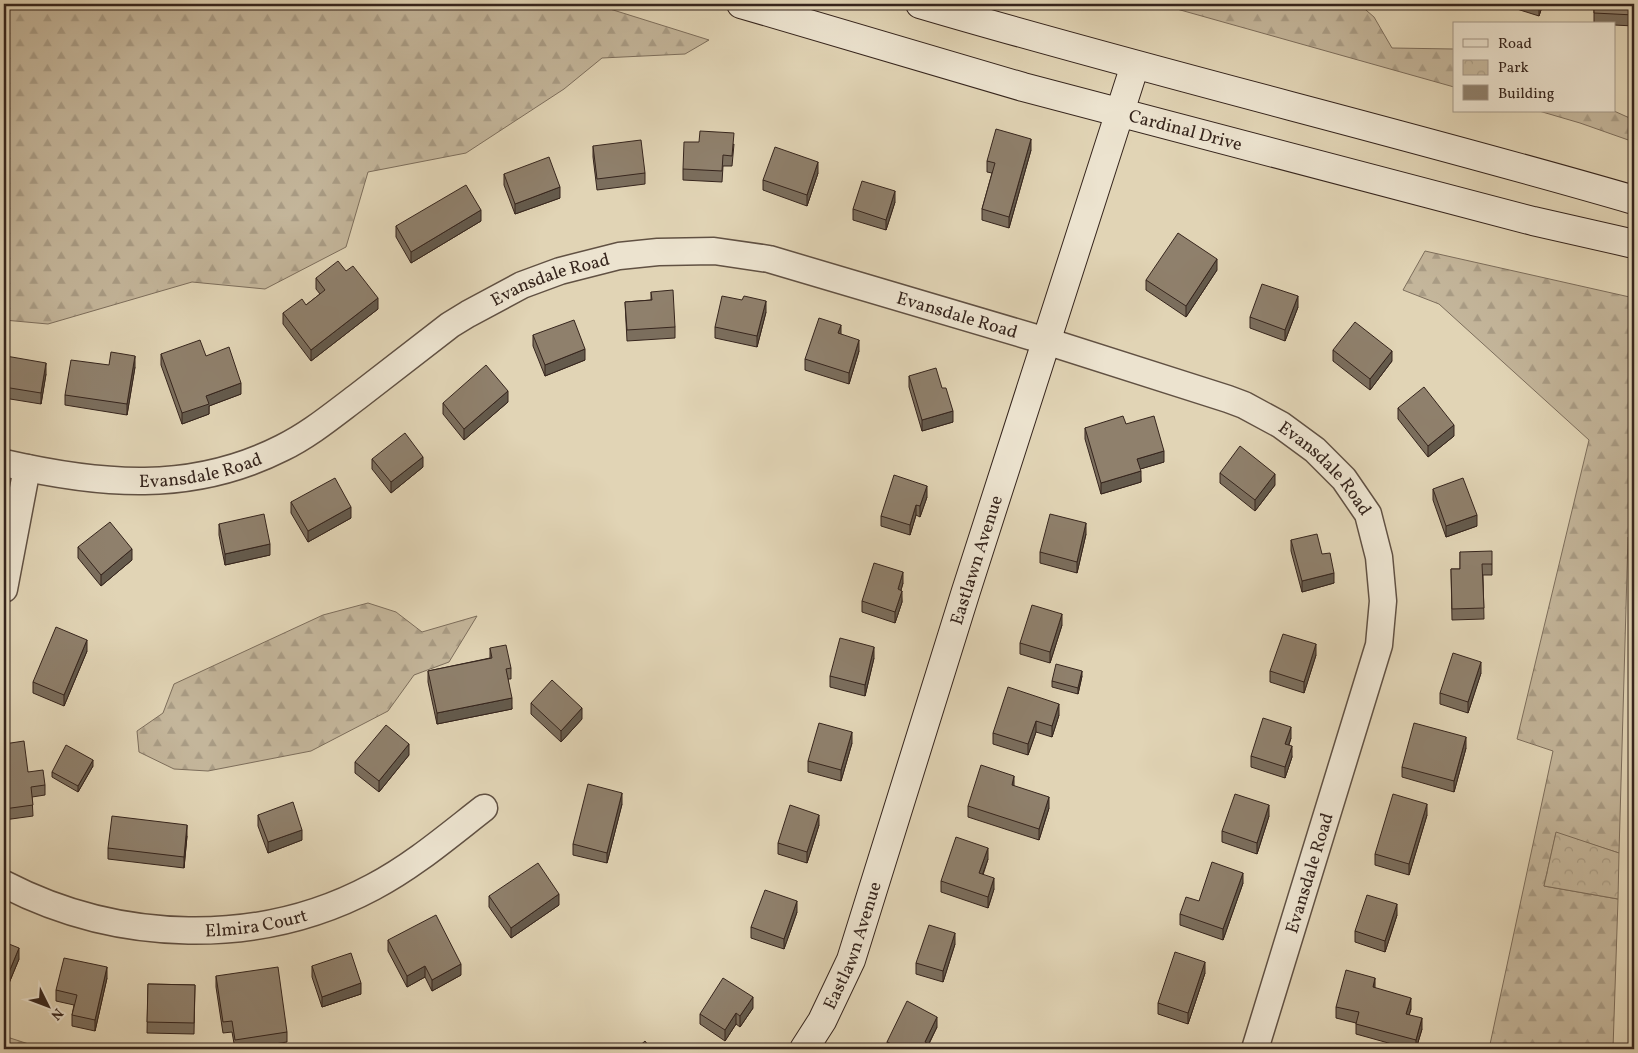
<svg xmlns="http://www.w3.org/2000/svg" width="1638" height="1053" font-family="Vollkorn,serif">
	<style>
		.forest { fill: url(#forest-firs); stroke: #7d6e5c }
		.park { fill: url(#park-crowns); stroke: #7d6e5c }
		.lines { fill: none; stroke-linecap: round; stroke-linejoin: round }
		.street-casing { stroke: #615143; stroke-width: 29 }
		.secondary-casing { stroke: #36251d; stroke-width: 30 }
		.street { stroke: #ece3cf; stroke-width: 26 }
		.secondary { stroke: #ece3cf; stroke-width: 28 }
		.wall { fill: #7b6e5d; stroke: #36251d }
		.shaded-wall { fill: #645a4c; stroke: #36251d }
		.building { fill: #8f806c; stroke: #36251d }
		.labels { text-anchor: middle; stroke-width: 5; stroke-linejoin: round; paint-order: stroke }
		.street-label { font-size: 18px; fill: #36251d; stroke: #ece3cf }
	</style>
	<defs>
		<pattern id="forest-firs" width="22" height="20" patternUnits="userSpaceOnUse" patternTransform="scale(1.25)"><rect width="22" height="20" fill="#c4b69b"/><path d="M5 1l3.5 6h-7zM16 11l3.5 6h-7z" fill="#a99c85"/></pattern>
		<pattern id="park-crowns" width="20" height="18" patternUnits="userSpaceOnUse" patternTransform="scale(1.25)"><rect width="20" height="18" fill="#c4b69b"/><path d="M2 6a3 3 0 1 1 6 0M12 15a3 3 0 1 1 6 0" fill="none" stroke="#a99c85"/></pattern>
	</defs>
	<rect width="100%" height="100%" fill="#e1d4b5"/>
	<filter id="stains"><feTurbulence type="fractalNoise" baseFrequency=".004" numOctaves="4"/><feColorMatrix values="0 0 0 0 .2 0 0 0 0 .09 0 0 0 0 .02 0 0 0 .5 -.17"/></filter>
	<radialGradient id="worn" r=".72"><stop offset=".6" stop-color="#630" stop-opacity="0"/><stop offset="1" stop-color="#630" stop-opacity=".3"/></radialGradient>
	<path class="forest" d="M4,4h590l115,36 -24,14 -83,4 -38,31 -98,64 -98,19 -22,75 -81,42 -73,-7 -144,42 -44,-4z
		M1159,4h200l15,13 18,31 62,1v38z
		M1539,111h75l20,9v22l-54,-19z
		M1425,251l209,47v238l-6,1 -9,316 -63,-20 -12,53 74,13 -5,150h-124l64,-298 -36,-12 72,-299 -150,-136 -36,-14z
		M368,603l28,9 26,20 55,-16 -28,46 -35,13 -26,36 -77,40 -103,20 -34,-2 -35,-17 -2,-21 26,-18 11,-29 149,-69z
		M4,1036l40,13h-40z"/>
	<path class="park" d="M1556,832l63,21 -1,46 -74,-13z"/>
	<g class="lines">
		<defs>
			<g id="street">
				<path id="s1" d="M4,463c96,22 187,31 278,-15 27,-13 51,-33 75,-51 31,-24 62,-48 93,-72l18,-11 54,-29 38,-14 59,-15 39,-4 56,-1 55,8 277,82 182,58 16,6 37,20 34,25 29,29 24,35 11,43 4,44 -4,44 -124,404"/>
				<path d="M4,589l23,-121"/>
				<path id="s2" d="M4,884c114,59 255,64 369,3 40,-21 75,-51 111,-79"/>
			</g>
			<g id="secondary">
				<path id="s3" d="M741,4l282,83 510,134 101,23"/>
				<path d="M920,4c237,70 477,127 714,196"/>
				<path id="s4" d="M804,1049l18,-28 29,-61 115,-369 169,-526"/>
			</g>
		</defs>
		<use href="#street" class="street-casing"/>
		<use href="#secondary" class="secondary-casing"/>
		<use href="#street" class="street"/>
		<use href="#secondary" class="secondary"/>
	</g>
	<path class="wall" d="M1501,4h42l-4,12z
		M1594,4h40v22l-20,-1v-1h-20z
		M734,144l-2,22h-9l-1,16 -39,-2v-11z
		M593,146l52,27v11l-48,6 -4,-33z
		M1031,150l-22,78 -27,-8v-11l10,-36 -5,-1v-11z
		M818,173l-11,33 -44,-16v-10z
		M504,174l56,24 -45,16 -11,-29z
		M895,202l-9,28 -33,-10v-11z
		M481,221l-70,42 -15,-26v-11z
		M1217,270l-31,47 -40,-27v-10z
		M316,278l62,31 -67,52 -28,-37v-11l23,-8 14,-11 -4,-5z
		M651,292l24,35v11l-48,3 -2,-39 26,-2z
		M1298,307l-13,34 -35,-13v-11z
		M766,312l-9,35 -42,-9v-11z
		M841,334l18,17 -10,33 -44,-14v-11z
		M533,335l52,25 -40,16 -12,-30z
		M4,348l3,8 39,18 -5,30 -37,-6z
		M1333,350l59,11 -22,29 -37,-29z
		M161,354l45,2 35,38 -32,12v8l-27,10 -21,-59z
		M135,367l-8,48 -62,-10v-10z
		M909,376l44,46 -31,9 -13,-44z
		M508,402l-44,38 -21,-26v-11z
		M1398,408l56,28 -26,21 -30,-38z
		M1126,424l38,38 -24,7 1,13 -40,12 -16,-55v-11z
		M372,459l51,8 -32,26 -19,-24z
		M1220,473l55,12 -20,26 -35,-28z
		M1433,489l44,37 -31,11 -13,-37z
		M927,497l-7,20 -4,-2 -6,20 -29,-9v-10z
		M291,502l60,16 -43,24 -17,-29z
		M219,524l51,31 -45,10 -6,-30z
		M1086,534l-9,39 -37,-10v-11z
		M1291,540l31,14 12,29 -32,9 -11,-41z
		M78,547l54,13 -31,26 -23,-28z
		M1460,552l32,12v11h-9l1,44 -32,1 -1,-51h9z
		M903,583l-2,7 1,12 -7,21 -33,-11v-11z
		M1062,625l-12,38 -30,-9v-11z
		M490,648l21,20v11h-3l4,30 -75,15 -9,-42v-11l62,-13z
		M87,651l-23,55 -31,-13v-11z
		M1316,655l-12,38 -34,-11v-11z
		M874,658l-9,38 -35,-9v-11z
		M1481,673l-13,40 -28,-9v-11z
		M1082,676l-4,18 -26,-7v-6z
		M531,703l51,16 -21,23 -30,-28z
		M1059,715l-7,22 -16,-5 -8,23 -35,-11v-11z
		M1291,738l-2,7 3,12 -7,21 -34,-11v-11z
		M852,743l-11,38 -33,-9v-11z
		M4,744l24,28 17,13v10l-13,2 1,19 -29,4z
		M1466,748l-12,44 -52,-15v-10z
		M409,755l-30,37 -24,-19v-11z
		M93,766l-15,26 -26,-15v-5z
		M1014,786l35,22 -10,32 -71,-23v-11z
		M622,804l-15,59 -34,-8v-11z
		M258,815l44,25 -34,13 -10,-27z
		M1427,815l-18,60 -34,-10v-11z
		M1269,816l-12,38 -35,-12v-11z
		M819,825l-12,38 -29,-9v-11z
		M187,836l-3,32 -76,-9v-11z
		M988,859l-5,16 11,14 -6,19 -47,-16v-11z
		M1243,883l-20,57 -43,-15v-11l19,-13z
		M489,896l70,9 -48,33 -22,-31z
		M797,912l-13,37 -33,-11v-11z
		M1397,915l-12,37 -30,-10v-11z
		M388,940l73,35 -29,16 -7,-14 -18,10 -19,-36z
		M4,942l15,17 -12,29 -3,-2z
		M955,944l-12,38 -27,-8v-11z
		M312,966l49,28 -39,13 -10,-30z
		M1205,973l-17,51 -30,-10v-11z
		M216,976l71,56v10l-42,7h-10l-3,-17 -9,1 -7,-46z
		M107,978l-12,53 -23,-5v-11l2,-10 -18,-4v-11z
		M148,984l47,1 -1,49 -47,-1z
		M1375,988l36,21 -2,6 13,14 -6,20h-6l-54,-15v-11l-20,-5v-11z
		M753,1008l-13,19 -4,-3 -11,17 -25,-17v-10z
		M937,1027l-8,17 9,5h-51v-7z"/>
	<path class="shaded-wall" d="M1539,4h4l-4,12z
		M1031,139v11l-22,78v-11z
		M818,162v11l-11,33v-11z
		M560,187v11l-45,16v-10z
		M895,191v11l-9,28v-10z
		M481,210v11l-70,42v-11z
		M1217,259v11l-31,47v-11z
		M1298,296v11l-13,34v-11z
		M378,298v11l-67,52v-11z
		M766,301v11l-9,35v-11z
		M841,325v11l-3,-3z
		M859,340v11l-10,33v-11z
		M585,349v11l-40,16v-11z
		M1392,351v10l-22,29v-11z
		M135,356v11l-8,48v-11z
		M46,363v11l-5,30v-11z
		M241,383v11l-32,12v8l-27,10v-11l24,-17z
		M508,391v11l-44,38v-11z
		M953,411v11l-31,9v-11z
		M1454,425v11l-26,21v-11z
		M1164,451v11l-27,8v-11z
		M423,457v10l-32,26v-11z
		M1141,471v11l-40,12v-11z
		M1275,474v11l-20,26v-11z
		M927,486v11l-7,20v-11z
		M916,505v10l-6,20v-10z
		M351,507v11l-43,24v-11z
		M1477,515v11l-31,11v-11z
		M1086,523v11l-9,39v-11z
		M270,544v11l-45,10v-11z
		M132,549v11l-31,26v-11z
		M903,572v11l-5,17v-11z
		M1334,573v10l-32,9v-11z
		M902,591v11l-7,21v-11z
		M1062,614v11l-12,38v-11z
		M87,640v11l-23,55v-11z
		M1316,644v11l-12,38v-11z
		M874,647v11l-9,38v-11z
		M1481,662v11l-13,40v-11z
		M1082,671v5l-4,18v-6z
		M512,698v11l-75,15v-11z
		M1059,704v11l-7,22v-11z
		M582,708v11l-21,23v-11z
		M1036,721v11l-8,23v-11z
		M1291,727v11l-6,17v-11z
		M852,732v11l-11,38v-11z
		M1466,737v11l-12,44v-11z
		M409,744v11l-30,37v-11z
		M1292,746v11l-7,21v-11z
		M93,760v6l-15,26v-6z
		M1014,776v11l-2,-2z
		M622,793v11l-15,59v-10z
		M1049,797v11l-10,32v-11z
		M1427,804v11l-18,60v-11z
		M1269,805v11l-12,38v-11z
		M819,815v10l-12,38v-11z
		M187,825v11l-3,32v-11z
		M302,830v10l-34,13v-11z
		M988,848v11l-9,25v-11z
		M1243,873v10l-20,57v-11z
		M994,878v11l-6,19v-11z
		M559,894v11l-48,33v-10z
		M797,901v11l-13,37v-10z
		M1397,904v11l-12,37v-11z
		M955,933v11l-12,38v-11z
		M19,948v11l-12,29v-11z
		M1205,962v11l-17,51v-11z
		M461,964v11l-29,16v-11z
		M425,966v11l-18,10v-11z
		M107,967v11l-12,53v-11z
		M1375,978v11l-2,-2z
		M361,983v11l-39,13v-10z
		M753,997v11l-13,19v-11z
		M1411,998v11l-5,16v-11z
		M736,1013v11l-11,17v-11z
		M937,1017v10l-11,22 -1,-7z
		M1422,1018v11l-6,20v-9z"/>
	<path class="building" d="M1594,4h40v11l-40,-2z
		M996,129l35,10 -22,78 -27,-8 13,-46 -8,-2z
		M700,131l34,2 -2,23 -9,-1 -1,16 -39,-2 1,-27h15z
		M641,140l4,33 -48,6 -4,-33z
		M775,147l43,15 -11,33 -44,-15z
		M549,157l11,30 -45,17 -11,-30z
		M862,181l33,10 -9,29 -33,-11z
		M466,185l15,25 -70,42 -15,-26z
		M1178,233l39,26 -31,47 -40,-26z
		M338,261l8,10 7,-5 25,32 -67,52 -28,-37 19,-14 4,6 19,-15 -9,-12z
		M1262,284l36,12 -13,34 -35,-13z
		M673,290l2,37 -48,3 -2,-28 27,-2 -1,-8z
		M722,296l20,4 2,-4 22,5 -9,35 -42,-9z
		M819,318l22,7 -3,8 21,7 -10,33 -44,-14z
		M574,320l11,29 -40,16 -12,-30z
		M1355,322l37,29 -22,28 -37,-29z
		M200,340l6,16 23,-9 12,36 -35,13 3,8 -27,9 -21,-59z
		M4,348l3,1 -1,7 40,7 -5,30 -37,-6z
		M111,352l24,4 -8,48 -62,-9 6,-35 38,5z
		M486,365l22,26 -44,38 -21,-26z
		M936,368l6,20h4l7,23 -31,9 -13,-44z
		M1424,387l30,38 -26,21 -30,-38z
		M1123,416l3,8 28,-8 10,35 -27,8 4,12 -40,12 -16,-55z
		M405,433l18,24 -32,25 -19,-23z
		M1240,446l35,28 -20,26 -35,-27z
		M894,475l33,11 -7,20 -4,-1 -6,20 -29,-9z
		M335,478l16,29 -43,24 -17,-29z
		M1463,478l14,37 -31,11 -13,-37z
		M264,514l6,30 -45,10 -6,-30z
		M1050,514l36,9 -9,39 -37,-10z
		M110,522l22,27 -31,26 -23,-28z
		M1317,534l5,20 8,-1 4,20 -32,8 -11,-41z
		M1492,551v13h-10l2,44 -32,1 -1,-40h9v-17z
		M874,563l29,9 -5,17 4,2 -7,21 -33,-11z
		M1032,605l30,9 -12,38 -30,-9z
		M56,627l31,13 -23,55 -31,-13z
		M1283,634l33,10 -12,38 -34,-11z
		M840,638l34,9 -9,38 -35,-9z
		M506,645l5,23 -5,1 6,29 -75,15 -9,-42 64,-13 -2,-10z
		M1453,653l28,9 -13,40 -28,-9z
		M1056,664l26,7 -4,17 -26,-7z
		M552,680l30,28 -21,23 -30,-28z
		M1008,687l51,17 -7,22 -16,-5 -8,23 -35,-11z
		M1263,718l28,9 -6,17 7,2 -7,21 -34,-11z
		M819,723l33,9 -11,38 -33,-9z
		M1414,723l52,14 -12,44 -52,-14z
		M386,725l23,19 -30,37 -24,-19z
		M24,741l4,31 15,-2 2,15 -14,2 2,18 -29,4v-65z
		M66,745l27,15 -15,26 -26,-14z
		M981,765l33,11 -2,9 37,12 -10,32 -71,-23z
		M588,784l34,9 -15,60 -34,-9z
		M1235,794l34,11 -12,38 -35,-12z
		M1393,794l34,10 -18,60 -34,-10z
		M293,802l9,28 -34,12 -10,-27z
		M790,805l29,10 -12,37 -29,-9z
		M112,816l75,9 -3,32 -76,-9z
		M956,837l32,11 -9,25 15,5 -6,19 -47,-16z
		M1212,862l31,11 -20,56 -43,-15 6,-17 13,4z
		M538,863l21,31 -48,34 -22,-32z
		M765,890l32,11 -13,38 -33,-12z
		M1367,895l30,9 -12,37 -30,-10z
		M436,915l25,49 -29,16 -7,-14 -18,10 -19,-36z
		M929,925l26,8 -12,38 -27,-8z
		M4,942l15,6 -12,29 -3,-1z
		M1175,952l30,10 -17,51 -30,-10z
		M351,953l10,30 -39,14 -10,-31z
		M64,958l43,9 -12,53 -23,-5 5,-20 -21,-5z
		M278,967l9,65 -52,8 -3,-19 -9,1 -7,-46z
		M1346,970l29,8 -2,9 38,11 -5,16 16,4 -6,22 -60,-16 3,-12 -23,-5z
		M723,978l30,19 -13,19 -4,-3 -11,17 -25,-16z
		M148,984l47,1 -1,38 -47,-1z
		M907,1001l30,16 -12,25 13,7h-35l-16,-7z
		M645,1041l6,8h-15z
		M1155,1045l12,4h-13z"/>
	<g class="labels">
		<g class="street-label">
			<text dy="6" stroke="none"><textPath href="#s3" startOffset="462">Cardinal Drive</textPath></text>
			<text dy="6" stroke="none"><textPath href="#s1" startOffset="604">Evansdale Road</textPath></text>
			<text dy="6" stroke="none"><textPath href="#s1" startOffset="1024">Evansdale Road</textPath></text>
			<text dy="6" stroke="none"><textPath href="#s1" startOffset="199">Evansdale Road</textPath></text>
			<text dy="6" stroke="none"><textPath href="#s1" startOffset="1429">Evansdale Road</textPath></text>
			<text dy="6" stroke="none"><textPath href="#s4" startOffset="520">Eastlawn Avenue</textPath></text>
			<text transform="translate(1309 873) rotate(-73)" y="6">Evansdale Road</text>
			<text dy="6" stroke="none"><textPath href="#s2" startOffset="260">Elmira Court</textPath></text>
			<text dy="6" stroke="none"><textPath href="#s4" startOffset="115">Eastlawn Avenue</textPath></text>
		</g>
	</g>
	<rect width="1638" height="1053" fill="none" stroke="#e1d4b5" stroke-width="20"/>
	<rect x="5" y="5" width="1628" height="1043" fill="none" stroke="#36251d" stroke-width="2.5"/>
	<rect x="10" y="10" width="1618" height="1033" fill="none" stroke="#36251d"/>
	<rect x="1453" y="22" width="162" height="90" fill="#ece3cf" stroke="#a39788"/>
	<rect x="1463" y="39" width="25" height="8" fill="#ece3cf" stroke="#a39788"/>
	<text x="1498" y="48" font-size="15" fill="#36251d">Road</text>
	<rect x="1463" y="60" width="25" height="15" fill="url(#park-crowns)" stroke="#a39788"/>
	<text x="1498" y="72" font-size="15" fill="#36251d">Park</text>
	<rect x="1463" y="85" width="25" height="15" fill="#8f806c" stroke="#a39788"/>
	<text x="1498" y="98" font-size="15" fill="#36251d">Building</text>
	<g transform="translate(48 1006) rotate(132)" stroke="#ece3cf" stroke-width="4" paint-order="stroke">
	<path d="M0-4L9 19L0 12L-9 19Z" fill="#36251d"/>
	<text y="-8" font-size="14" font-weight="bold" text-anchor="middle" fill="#36251d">N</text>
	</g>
	<rect width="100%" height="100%" filter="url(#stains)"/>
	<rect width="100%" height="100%" fill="url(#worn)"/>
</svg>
